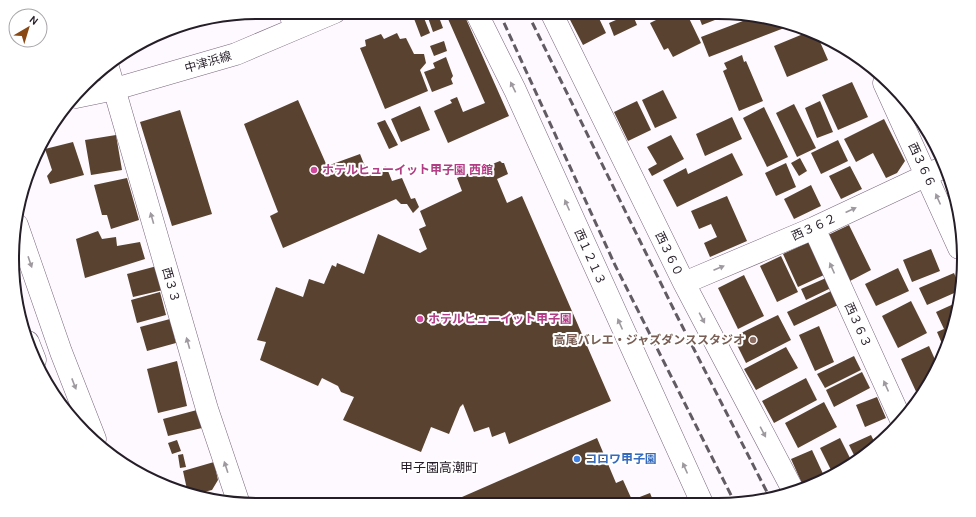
<svg xmlns="http://www.w3.org/2000/svg" width="976" height="517" font-family="Karla,'Noto Sans JP',sans-serif">
	<style>
		.building { fill: #59422f }
		.lines { fill: none; stroke-linecap: round; stroke-linejoin: round }
		.street-casing { stroke: #7a677f; stroke-width: 23 }
		.secondary-casing { stroke: #7a677f; stroke-width: 23 }
		.highway-casing { stroke: #7a677f; stroke-width: 23 }
		.street { stroke: #fff; stroke-width: 22 }
		.secondary { stroke: #fff; stroke-width: 22 }
		.highway { stroke: #fff; stroke-width: 22 }
		.rail { stroke: #625b64; stroke-width: 3; stroke-dasharray: 8 4; stroke-linecap: butt }
		.oneway { fill: #9d999e }
		.hotel-dot { fill: #d1479c; stroke: #fff; stroke-width: 1.5 }
		.education-dot { fill: #8d6e63; stroke: #fff; stroke-width: 1.5 }
		.shop-dot { fill: #3f7fe0; stroke: #fff; stroke-width: 1.5 }
		.labels { text-anchor: middle; stroke-width: 4; stroke-linejoin: round; paint-order: stroke }
		.street-label { font-size: 12px; fill: #251d27; stroke: #fff }
		.hotel-label { font-size: 12px; font-weight: bold; fill: #b23c85; stroke: #fff; text-anchor: start }
		.education-label { font-size: 12px; font-weight: bold; fill: #785e54; stroke: #fff; text-anchor: end }
		.shop-label { font-size: 12px; font-weight: bold; fill: #366cbe; stroke: #fff; text-anchor: start }
		.neighbourhood-label { font-size: 13px; fill: #251d27; stroke: #fff }
		.rim { fill: none; stroke: #251d27; stroke-width: 2 }
	</style>
	<rect width="100%" height="100%" fill="#fdf9fe"/>
	<path class="building" d="M426,12h11l6,16 -10,4z
		M445,12h18l46,104 -61,27 -14,-32 18,-8 -2,-3 7,-3 6,15 22,-9z
		M572,12h24l10,21 -23,12 -16,-31z
		M606,12h13l-11,5z
		M672,12h14l15,31 -28,14 -5,-9 -4,2 -14,-27z
		M697,12l36,1 -31,12z
		M422,13l8,20 -9,4 -8,-21z
		M632,13l5,12 -23,11 -5,-13z
		M756,16l26,4 10,5 -83,32 -8,-20z
		M184,24l2,5 -36,13 29,-17z
		M808,32l9,3 11,25 -41,17 -13,-31z
		M397,33l3,6 6,-1 8,16h10l2,9 -6,7 8,21 -43,18 -25,-61 6,-2 -1,-6 16,-6 3,5z
		M444,41l3,10 -13,5 -4,-10z
		M742,55l2,7 2,-1 17,40 -24,10 -16,-40 4,-2 -3,-6z
		M446,57l7,19 -2,3 2,5 -21,8 -8,-20 11,-4 -2,-5z
		M852,82l16,35 -30,13 -16,-35z
		M663,90l14,28 -22,10 -13,-28z
		M298,100l29,66 33,-12 8,20 18,-8 6,15 10,-3 9,21 4,-1 4,9 -6,6 -6,-9h-6l-5,-5 -113,49 -13,-32 8,-4 -34,-88z
		M637,101l14,29 -23,11 -14,-29z
		M820,101l13,31 -16,6 -12,-30z
		M794,104l22,44 -19,9 -21,-44z
		M420,106l10,24 -29,12 -10,-23z
		M764,107l24,50 -21,10 -24,-49z
		M180,110l32,104 -40,12 -32,-104z
		M732,117l10,22 -37,17 -9,-22z
		M884,119l21,42 -8,12 -11,5 -13,-25 -17,9 -12,-23z
		M385,120l13,25 -9,4 -12,-26z
		M116,135l6,35 -31,5 -6,-35z
		M671,135l13,24 -32,17 -4,-7 9,-5 -10,-17z
		M838,140l10,21 -27,13 -10,-21z
		M73,142l11,33 -34,9 -3,-8 5,-6 -7,-21z
		M732,153l11,22 -66,32 -14,-27 23,-12 2,6z
		M800,158l7,13 -8,5 -8,-13z
		M500,161l2,2h2l4,11 -11,5 10,24 15,-7 89,205 -102,43 -4,-12 -13,5 -3,-10 -15,5 -11,-28 -3,3 -11,27 -18,-7 -10,25 -78,-32 11,-23 -13,-5 -3,-6 -16,-8 -4,8 -58,-26 6,-18 -9,-2 19,-53 27,10 6,-18 15,5 8,-19 4,2 1,-4 27,11 14,-40 42,19 7,-4 -8,-20 7,-3 -6,-15 42,-20 -5,-13z
		M786,163l10,24 -20,9 -11,-23z
		M850,166l12,23 -21,10 -12,-23z
		M127,178l12,42 -28,9 -4,-14h-5l-8,-30z
		M950,183l6,11v13l-11,-21z
		M811,185l10,21 -27,13 -10,-20z
		M727,196l20,45 -37,16 -6,-14 13,-6 -6,-13 -12,5 -8,-18z
		M849,225l22,45 -21,11 -22,-46z
		M98,231l4,8 14,-2 1,9 23,-4 5,17 -60,19 -9,-39z
		M809,242l15,33 -26,12 -15,-33z
		M931,249l9,22 -28,11 -9,-22z
		M781,256l17,36 -21,10 -17,-36z
		M157,266l6,24 -30,7 -6,-23z
		M898,268l11,23 -33,15 -11,-22z
		M954,273l7,17 -34,15 -8,-17z
		M744,275l20,41 -26,13 -20,-41z
		M826,278l5,10 -25,12 -5,-11z
		M831,291l7,14 -44,21 -7,-14z
		M160,292l6,23 -29,8 -6,-23z
		M911,301l16,32 -29,15 -16,-32z
		M958,302l-15,44 -6,-14 7,-3 -8,-17z
		M778,315l13,25 -45,23 -13,-26z
		M170,319l6,24 -29,8 -7,-24z
		M819,326l15,36 -19,9 -16,-36z
		M929,346l8,18 -6,18 -12,16 -18,-39z
		M786,347l12,21 -42,22 -12,-21z
		M854,356l7,14 -36,18 -8,-14z
		M177,361l10,45 -29,7 -11,-44z
		M862,372l8,16 -36,19 -8,-17z
		M806,378l11,22 -43,23 -12,-22z
		M877,397l9,21 -21,9 -9,-22z
		M824,402l13,25 -39,21 -13,-25z
		M197,410l5,18 -34,8 -5,-17z
		M889,432l1,1 -10,9 -2,-4z
		M871,435l5,10 -19,16 -8,-16z
		M597,438l19,45 7,-3 9,20 18,-7 4,10 -208,1z
		M840,438l13,26 -20,10 -13,-26z
		M177,440l4,11 -9,3 -4,-11z
		M812,450l13,28 -21,10 -13,-29z
		M183,454l3,13 -6,1 -2,-13z
		M214,462l4,18 -6,10 -21,5 -3,-1 -5,-23z"/>
	<g class="lines">
		<defs>
			<path id="street" d="M289,12l7,16
				M476,12l39,78 187,413
				M551,12l133,271 110,209
				M107,64l100,345 32,95
				M884,83l75,165
				M814,228l88,194
				M684,283l130,-55 128,-60"/>
			<path id="secondary" d="M76,97l39,-8 121,-35 99,-42"/>
			<path id="highway" d="M17,225l44,127 34,87
				M28,342l7,18"/>
		</defs>
		<use href="#street" class="street-casing"/>
		<use href="#secondary" class="secondary-casing"/>
		<use href="#highway" class="highway-casing"/>
		<use href="#street" class="street"/>
		<use href="#secondary" class="secondary"/>
		<use href="#highway" class="highway"/>
		<path class="rail" d="M499,12l116,253 120,238
			M527,12l150,304 93,182"/>
	</g>
	<defs><path id="oneway-solid" d="M-6-.8H1V-3.2L6.5 0L1 3.2V.8H-6Z"/></defs>
	<g class="oneway">
		<use href="#oneway-solid" transform="translate(513 87) rotate(-116)"/>
		<use href="#oneway-solid" transform="translate(938 199) rotate(-114)"/>
		<use href="#oneway-solid" transform="translate(567 205) rotate(-114)"/>
		<use href="#oneway-solid" transform="translate(851 210) rotate(-25)"/>
		<use href="#oneway-solid" transform="translate(152 218) rotate(-106)"/>
		<use href="#oneway-solid" transform="translate(30 262) rotate(71)"/>
		<use href="#oneway-solid" transform="translate(719 268) rotate(-23)"/>
		<use href="#oneway-solid" transform="translate(832 268) rotate(-114)"/>
		<use href="#oneway-solid" transform="translate(702 318) rotate(62)"/>
		<use href="#oneway-solid" transform="translate(620 324) rotate(-114)"/>
		<use href="#oneway-solid" transform="translate(188 343) rotate(-106)"/>
		<use href="#oneway-solid" transform="translate(74 384) rotate(69)"/>
		<use href="#oneway-solid" transform="translate(886 386) rotate(-114)"/>
		<use href="#oneway-solid" transform="translate(763 432) rotate(62)"/>
		<use href="#oneway-solid" transform="translate(226 467) rotate(-108)"/>
		<use href="#oneway-solid" transform="translate(685 468) rotate(-114)"/>
	</g>
	<g class="hotel-dot">
		<circle cx="314" cy="170" r="4"/>
		<circle cx="420" cy="319" r="4"/>
	</g>
	<circle class="education-dot" cx="753" cy="340" r="4"/>
	<circle class="shop-dot" cx="577" cy="459" r="4"/>
	<g class="labels">
		<g class="street-label">
			<text transform="translate(208 62) rotate(-16)" y="4">中津浜線</text>
			<text transform="translate(922 165) rotate(65)" y="4">西３６６</text>
			<text transform="translate(814 227) rotate(-24)" y="4">西３６２</text>
			<text transform="translate(669 254) rotate(64)" y="4">西３６０</text>
			<text transform="translate(590 257) rotate(66)" y="4">西１２１３</text>
			<text transform="translate(171 285) rotate(74)" y="4">西３３</text>
			<text transform="translate(858 325) rotate(66)" y="4">西３６３</text>
		</g>
		<g class="hotel-label">
			<text x="322" y="174">ホテルヒューイット甲子園 西館</text>
			<text x="428" y="323">ホテルヒューイット甲子園</text>
		</g>
		<g class="education-label">
			<text x="745" y="344">高尾バレエ・ジャズダンススタジオ</text>
		</g>
		<g class="shop-label">
			<text x="585" y="463">コロワ甲子園</text>
		</g>
		<g class="neighbourhood-label">
			<text x="439" y="472">甲子園高潮町</text>
		</g>
	</g>
	<path d="M0 0H976V517H0ZM258 19H718A239 239 0 0 1 957 258V259A239 239 0 0 1 718 498H258A239 239 0 0 1 19 259V258A239 239 0 0 1 258 19Z" fill="#fff" fill-rule="evenodd"/>
	<path class="rim" d="M258 19H718A239 239 0 0 1 957 258V259A239 239 0 0 1 718 498H258A239 239 0 0 1 19 259V258A239 239 0 0 1 258 19Z"/>
	<g transform="translate(28 28) rotate(38)"><circle r="19" fill="#ffffff" stroke="#a8a5a9"/>
	<path d="M0-3L7 15L0 10L-7 15Z" fill="#894713"/>
	<text y="-6" font-size="11" font-weight="bold" text-anchor="middle" fill="#251d27">N</text>
	</g>
</svg>
